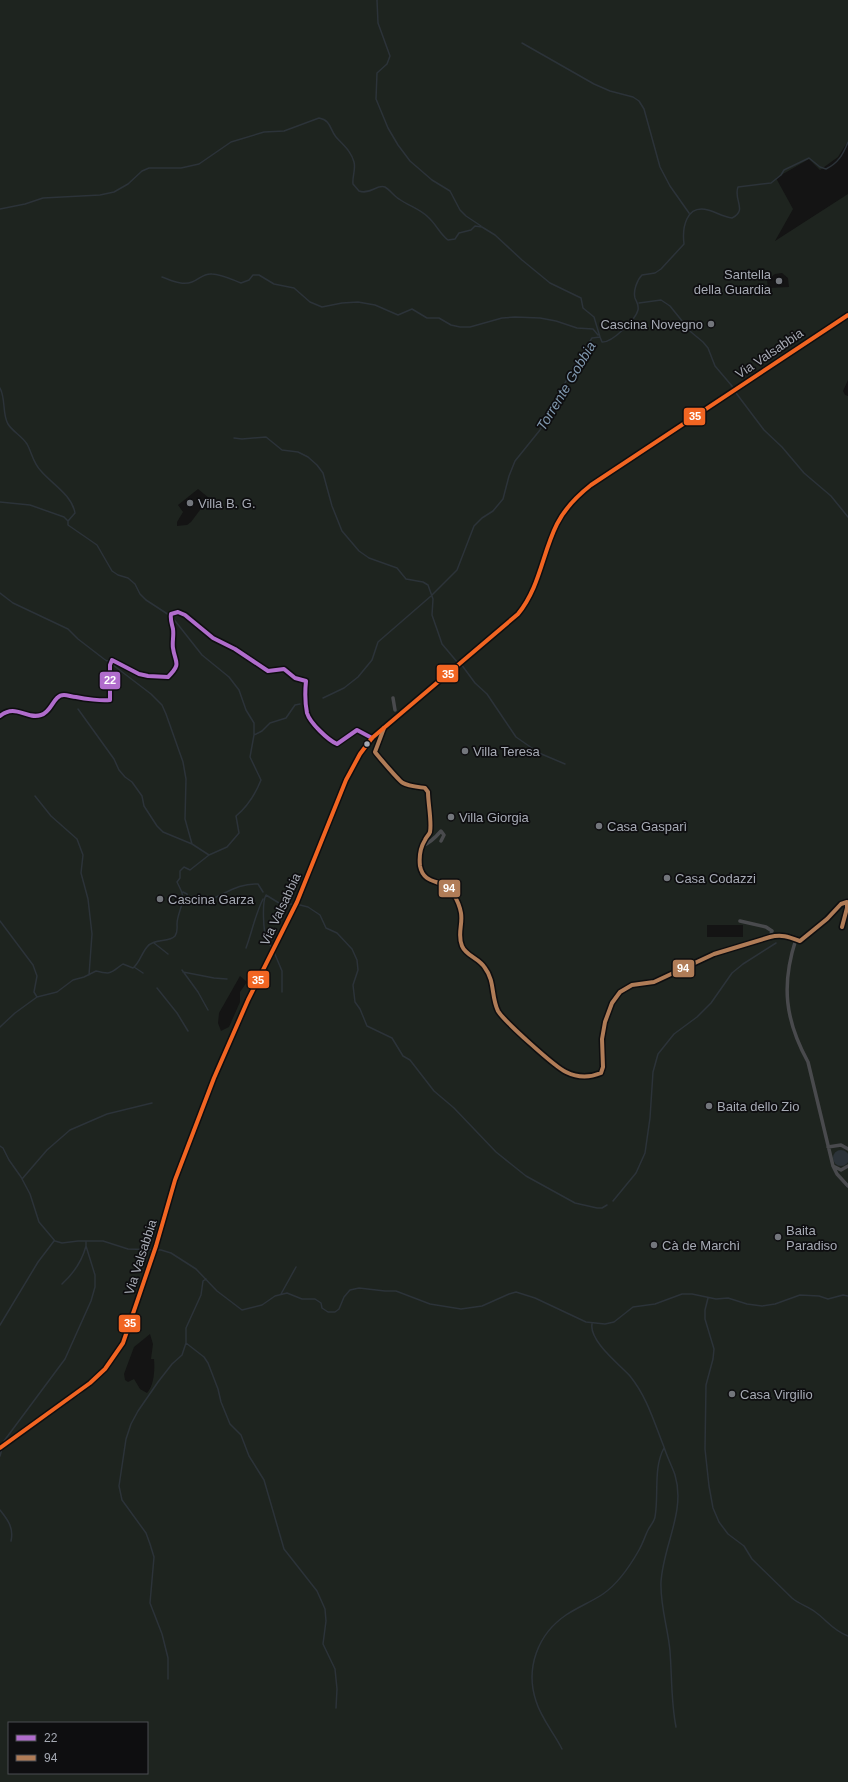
<svg xmlns="http://www.w3.org/2000/svg" width="848" height="1782" font-family="Helvetica,sans-serif">
	<style>
		.green { fill: #1e241f; fill-rule: evenodd }
		.water { fill: #2c3339 }
		.lines { fill: none; stroke-linecap: round; stroke-linejoin: round }
		.stream { stroke: #2c3339; stroke-width: 1.5 }
		.secondary-tunnel { stroke: #313234; stroke-width: 5; stroke-dasharray: 5 2.5; stroke-linecap: butt }
		.minor { stroke: #494a4d; stroke-width: 3.5 }
		.secondary { stroke: #48484b; stroke-width: 5 }
		.bus-1-casing { stroke: #0e0e10; stroke-width: 7 }
		.bus-2-casing { stroke: #0e0e10; stroke-width: 7 }
		.bus-3-casing { stroke: #0e0e10; stroke-width: 7 }
		.bus-1 { stroke: #b06ccc; stroke-width: 4 }
		.bus-2 { stroke: #b07c57; stroke-width: 4 }
		.bus-3 { stroke: #f26522; stroke-width: 4 }
		.poi-dot { fill: #73767c; stroke: #0e0e10; stroke-width: 1.5 }
		.bus-dot { fill: #a6aab4; stroke: #0e0e10; stroke-width: 1.5 }
		.labels { text-anchor: middle; stroke-width: 3.5; stroke-linejoin: round; paint-order: stroke }
		.poi-label { font-size: 13px; fill: #a6aab4; stroke: #0e0e10; text-anchor: start }
		.street-label { font-size: 13px; fill: #a6aab4; stroke: #0e0e10 }
		.water-label { font-size: 14px; font-style: italic; fill: #7f97ad; stroke: #0e0e10 }
		.line-badge { stroke: #0e0e10; stroke-width: 1.5 }
		.badge-label { font-size: 11px; text-anchor: middle; font-weight: bold; fill: #fff }
	</style>
	<rect width="100%" height="100%" fill="#141414"/>
	<path class="green" d="M0,0h848v141l-10,16 -18,13 -11,-11 -33,19 17,31 -18,32 73,-47v186l-5,11 2,4 3,1v1386h-848zM782,273l6,5 1,9 -21,1 -1,-8 8,-6zM198,489l11,9 -18,24 -4,3 -10,1v-4l6,-10 -5,-7zM707,925h36v12h-36zM240,976l7,6 -7,10v10l-11,25 -8,4 -3,-8 1,-10zM150,1334l3,10 -2,15h3c1,11 0,27 -7,34l-7,-4 -6,-10 -6,3 -3,-2 -1,-6 10,-27zM9,1723h138v50h-138z"/>
	<path class="water" d="M833 1158a8 8 0 1 1 16 0a8 8 0 1 1-16 0Z"/>
	<g class="lines">
		<path class="stream" d="M377,0l1,23 12,33 -3,8 -10,9 -1,26 12,29 10,17 12,16 22,19 18,11 10,19 6,6 15,10
			M522,43l72,41 16,7 23,6 6,4 5,8 16,58 10,19 19,27
			M0,209l25,-5 18,-6 57,-3 14,-3 14,-8 14,-13 7,-3h32l18,-4 32,-22 33,-10 20,-1 35,-13c12,2 11,12 17,19 8,9 15,14 18,25 2,7 -2,15 -1,22l6,7c11,4 18,-7 26,-4 5,3 9,9 14,12 10,7 21,10 29,18 8,7 12,17 20,23l7,-1 4,-6 12,-3 4,-4 7,1 13,8 27,25 28,23 31,15 2,10 11,9 6,20
			M162,277c9,3 20,9 30,5 7,-2 11,-9 20,-8 9,0 21,6 29,9l8,-3 4,-5h6l15,9 20,4 16,14 12,5 20,-4 16,-1 17,3 23,10 14,-6 15,9h12l12,7 9,2h10l32,-9 13,-1 25,1 16,3 21,7 16,1 5,6
			M639,303l22,-3 9,6 21,26 12,10 5,6 7,18 17,20 1,3 31,41 18,17 22,26 27,23 17,21
			M0,388c6,11 2,26 8,36 5,8 14,12 19,20 5,9 6,19 14,27 11,13 31,24 34,42l-7,8
			M234,438l8,1 24,-2 16,13 16,2 10,5 9,8 6,8 9,33 10,25 17,20 10,7 28,10 9,11 17,3 5,3 5,14 -1,16 8,23 2,6 16,19
			M0,502l30,3 34,12 4,4v4l29,20 15,26 6,4 10,3 7,6 5,10 6,6 23,15
			M0,593l13,10 55,26 10,10 26,20 3,2 4,-1
			M172,617l30,38 27,22 10,13 7,20 8,13v11
			M113,662v3l38,29 11,11 4,9 17,48 3,17 -1,40 7,25
			M461,664l14,19 12,11 29,43 23,16 26,11
			M323,698l21,-10 14,-11 14,-17 6,-18 53,-46 26,-26 17,-44 8,-8 11,-7 10,-12 6,-23 6,-15 25,-31 33,-62 19,-30 8,-1 2,5c10,1 34,-23 36,-32 1,-5 -1,-7 -3,-12 -2,-7 2,-18 7,-23l13,-2 6,-4 23,-25c-2,-16 2,-40 24,-34 8,2 15,7 24,8 16,-8 1,-18 6,-31l33,-4 10,-8 3,-5 25,-12 11,9 6,2c12,-6 17,-14 22,-27
			M78,709l36,50 5,11 6,7 7,5 10,14 2,10 13,20 6,6 29,12 17,11
			M35,796l16,20 26,23 6,16 -2,18 7,26 4,35 -3,41
			M183,892l4,2 4,10c24,0 42,-22 67,-20l5,8
			M0,921l33,44 4,11 -3,16 3,5
			M154,943l14,11
			M246,948c6,-16 9,-33 17,-49
			M272,948c-1,-2 -4,-5 -5,-8 -4,-8 -5,-38 -1,-45l13,8 21,2 8,2 12,8 6,13 11,5 15,16 5,11 1,10 -5,15 2,17 5,7 7,17 25,12 11,18 7,4 24,31 20,17 42,44 30,24 49,27 22,5h5l5,-3
			M274,952l8,19v21
			M134,967l9,6
			M182,970l16,22 10,18
			M183,972l31,6 13,1
			M157,988l20,25 11,18
			M0,1027l15,-14 22,-16 20,-5 16,-12 11,-3 12,-6c16,4 14,2 27,-7l10,4c7,-6 8,-14 14,-21 7,-9 22,-4 28,-11 3,-4 2,-8 2,-12 0,-10 8,-21 5,-31 -1,-3 -3,-7 -5,-11l3,-4v-7l4,-4 6,3 19,-15 18,-8 12,-14 -3,-17c12,-10 19,-21 25,-36l-11,-23 4,-22 8,-4 8,-8 16,-5 9,-13 5,-1
			M0,1146l3,2 6,12 12,17 9,17 9,28 16,19 7,2 16,-2h25l25,8 33,1 10,3 25,16 21,22 25,19 20,-5 13,-9 12,-3 15,6h13l6,4 1,5 6,4h7l4,-3 5,-12 6,-7 9,-2 26,3h11l34,13 31,5 21,-3 27,-12 7,-2 19,6 51,24 19,2 9,-2 19,-15 22,-3 27,-10h10l24,5 12,-1 19,6 15,2 13,-2 25,-9 19,1 9,3 15,-4 5,1
			M22,1179l25,-29 23,-20 37,-16 45,-11
			M613,1201l23,-28 9,-20 5,-35 3,-46 5,-18 16,-20 23,-17 14,-14 21,-30 11,-9 33,-21
			M206,1279l-3,2 -2,14 -15,33v15l18,14 4,6 10,26 3,13 9,22 11,11 8,21 15,24 20,69 33,42 8,18 1,12 -3,23 12,25 2,20 -1,19
			M62,1284c11,-10 20,-23 24,-38
			M281,1294l15,-27
			M708,1298l-3,12v9l9,30 -1,10 -7,26 -1,64 4,37 4,22 6,14 9,12 16,12 8,13 40,39c7,6 15,8 22,13 13,9 18,19 34,25
			M592,1324c-3,17 28,41 38,52 17,21 24,46 34,71 3,10 8,19 11,28 11,36 -12,71 -14,107 -1,24 7,46 9,69 2,26 1,51 6,76
			M0,1325l38,-63 16,-21
			M0,1456l4,-15 61,-82 26,-58 4,-14v-12l-9,-29v-4
			M0,1510c8,10 14,18 11,31
			M168,1679v-21l-6,-24 -12,-31 4,-46 -4,-13 -4,-11 -24,-33 -3,-14 7,-47 5,-15 7,-13 20,-29 14,-18 10,-9 4,-12
			M562,1749c-8,-16 -21,-31 -26,-48 -11,-33 2,-67 30,-86 12,-8 25,-13 37,-21 16,-11 27,-28 36,-44 4,-7 6,-14 9,-20 2,-4 6,-8 7,-13 4,-22 -2,-49 9,-69"/>
		<path class="secondary-tunnel" d="M604,477l99,-66
			M175,1180l39,-102 15,-34
			M0,1448l78,-55"/>
		<path class="minor" d="M393,698l2,12
			M0,716c16,-13 26,4 41,-1 11,-3 12,-20 23,-20 4,0 8,2 12,2 9,2 26,4 34,3v-35l2,-5 27,14 9,2 20,1c14,-14 7,-14 5,-29 -1,-6 1,-12 0,-19 -1,-5 -3,-9 -2,-15l7,-2 7,3 28,23 22,11 33,22 16,-2 11,9 11,3c-1,10 -1,22 1,32 3,10 21,27 30,31l20,-14 15,8
			M384,728l-9,24c3,4 25,30 28,31 5,3 16,4 22,5l3,4c0,11 4,30 2,40 -1,3 -4,5 -5,8 -5,8 -6,17 -5,26 4,21 25,12 33,27 3,5 7,14 8,20 2,12 -4,21 1,33 4,10 17,12 23,22 10,13 6,29 13,43 6,10 57,56 68,61 12,6 23,6 35,1l2,-6 -1,-28 3,-17 7,-19 8,-11 12,-7 22,-3 60,-28 56,-17c12,-3 19,0 30,4l27,-22 14,-15 6,-2v6l-5,19
			M422,846c8,-3 13,-8 19,-15l3,4 -3,6
			M740,921l26,6 6,4 -2,6
			M796,939c-15,46 -11,81 12,123l25,104 8,4 7,-4
			M828,1147l13,-2 7,4
			M833,1166l4,8 11,12"/>
		<path class="secondary" d="M703,411l145,-96
			M229,1044l19,-44 49,-98 49,-122 14,-26 12,-16 146,-124c20,-24 23,-54 35,-82 10,-25 29,-41 51,-55
			M78,1393l27,-24 18,-26 33,-97 19,-66"/>
		<defs>
			<path id="bus-1" d="M0,716c16,-13 26,4 41,-1 11,-3 12,-20 23,-20 4,0 8,2 12,2 9,2 26,4 34,3v-35l2,-5 27,14 9,2 20,1c14,-14 7,-14 5,-29 -1,-6 1,-12 0,-19 -1,-5 -3,-9 -2,-15l7,-2 7,3 28,23 22,11 33,22 16,-2 11,9 11,3c-1,10 -1,22 1,32 3,10 21,27 30,31l20,-14 15,8"/>
			<path id="bus-2" d="M384,728l-9,24c3,4 25,30 28,31 5,3 16,4 22,5l3,4c0,11 4,30 2,40 -1,3 -4,5 -5,8 -5,8 -6,17 -5,26 4,21 25,12 33,27 3,5 7,14 8,20 2,12 -4,21 1,33 4,10 17,12 23,22 10,13 6,29 13,43 6,10 57,56 68,61 12,6 23,6 35,1l2,-6 -1,-28 3,-17 7,-19 8,-11 12,-7 22,-3 60,-28 56,-17c12,-3 19,0 30,4l27,-22 14,-15 6,-2v6l-5,19"/>
			<path id="bus-3" d="M0,1448l90,-65 15,-14 18,-26 33,-97 19,-66 39,-102 34,-78 49,-98 49,-122 14,-26 12,-16 146,-124c22,-27 24,-60 39,-90 8,-16 20,-28 34,-39l257,-170"/>
		</defs>
		<use href="#bus-1" class="bus-1-casing"/>
		<use href="#bus-2" class="bus-2-casing"/>
		<use href="#bus-3" class="bus-3-casing"/>
		<use href="#bus-1" class="bus-1"/>
		<use href="#bus-2" class="bus-2"/>
		<use href="#bus-3" class="bus-3"/>
	</g>
	<g class="poi-dot">
		<circle cx="779" cy="281" r="4"/>
		<circle cx="711" cy="324" r="4"/>
		<circle cx="190" cy="503" r="4"/>
		<circle cx="465" cy="751" r="4"/>
		<circle cx="451" cy="817" r="4"/>
		<circle cx="599" cy="826" r="4"/>
		<circle cx="667" cy="878" r="4"/>
		<circle cx="160" cy="899" r="4"/>
		<circle cx="709" cy="1106" r="4"/>
		<circle cx="778" cy="1237" r="4"/>
		<circle cx="654" cy="1245" r="4"/>
		<circle cx="732" cy="1394" r="4"/>
	</g>
	<circle class="bus-dot" cx="367" cy="744" r="3.5"/>
	<g class="labels">
		<g class="poi-label">
			<text x="771" y="279" text-anchor="end">Santella<tspan x="771" dy="15">della Guardia</tspan></text>
			<text x="703" y="329" text-anchor="end">Cascina Novegno</text>
			<text x="198" y="508">Villa B. G.</text>
			<text x="473" y="756">Villa Teresa</text>
			<text x="459" y="822">Villa Giorgia</text>
			<text x="607" y="831">Casa Gasparì</text>
			<text x="675" y="883">Casa Codazzi</text>
			<text x="168" y="904">Cascina Garza</text>
			<text x="717" y="1111">Baita dello Zio</text>
			<text x="786" y="1235">Baita<tspan x="786" dy="15">Paradiso</tspan></text>
			<text x="662" y="1250">Cà de Marchì</text>
			<text x="740" y="1399">Casa Virgilio</text>
		</g>
		<g class="street-label">
			<text transform="translate(769 353) rotate(-34)" y="5">Via Valsabbia</text>
			<text transform="translate(280 909) rotate(-65)" y="5">Via Valsabbia</text>
			<text transform="translate(140 1257) rotate(-72)" y="5">Via Valsabbia</text>
		</g>
		<g class="water-label">
			<text transform="translate(566 386) rotate(-59)" y="5">Torrente Gobbia</text>
		</g>
	</g>
	<g class="line-badge">
		<rect x="683" y="407" width="23" height="19" rx="4" fill="#f26522"/>
		<rect x="436" y="664" width="23" height="19" rx="4" fill="#f26522"/>
		<rect x="99" y="671" width="22" height="19" rx="4" fill="#b06ccc"/>
		<rect x="438" y="879" width="23" height="19" rx="4" fill="#b07c57"/>
		<rect x="672" y="959" width="23" height="19" rx="4" fill="#b07c57"/>
		<rect x="247" y="970" width="23" height="19" rx="4" fill="#f26522"/>
		<rect x="118" y="1314" width="23" height="19" rx="4" fill="#f26522"/>
	</g>
	<g class="badge-label">
		<text x="695" y="420">35</text>
		<text x="448" y="678">35</text>
		<text x="110" y="684">22</text>
		<text x="449" y="892">94</text>
		<text x="683" y="972">94</text>
		<text x="258" y="984">35</text>
		<text x="130" y="1327">35</text>
	</g>
	<rect x="8" y="1722" width="140" height="52" fill="#0e0e10" stroke="#4b4c52"/>
	<rect x="16" y="1735" width="20" height="6" fill="#b06ccc" stroke="#4b4c52"/>
	<text x="44" y="1742" font-size="12" fill="#a6aab4">22</text>
	<rect x="16" y="1755" width="20" height="6" fill="#b07c57" stroke="#4b4c52"/>
	<text x="44" y="1762" font-size="12" fill="#a6aab4">94</text>
</svg>
